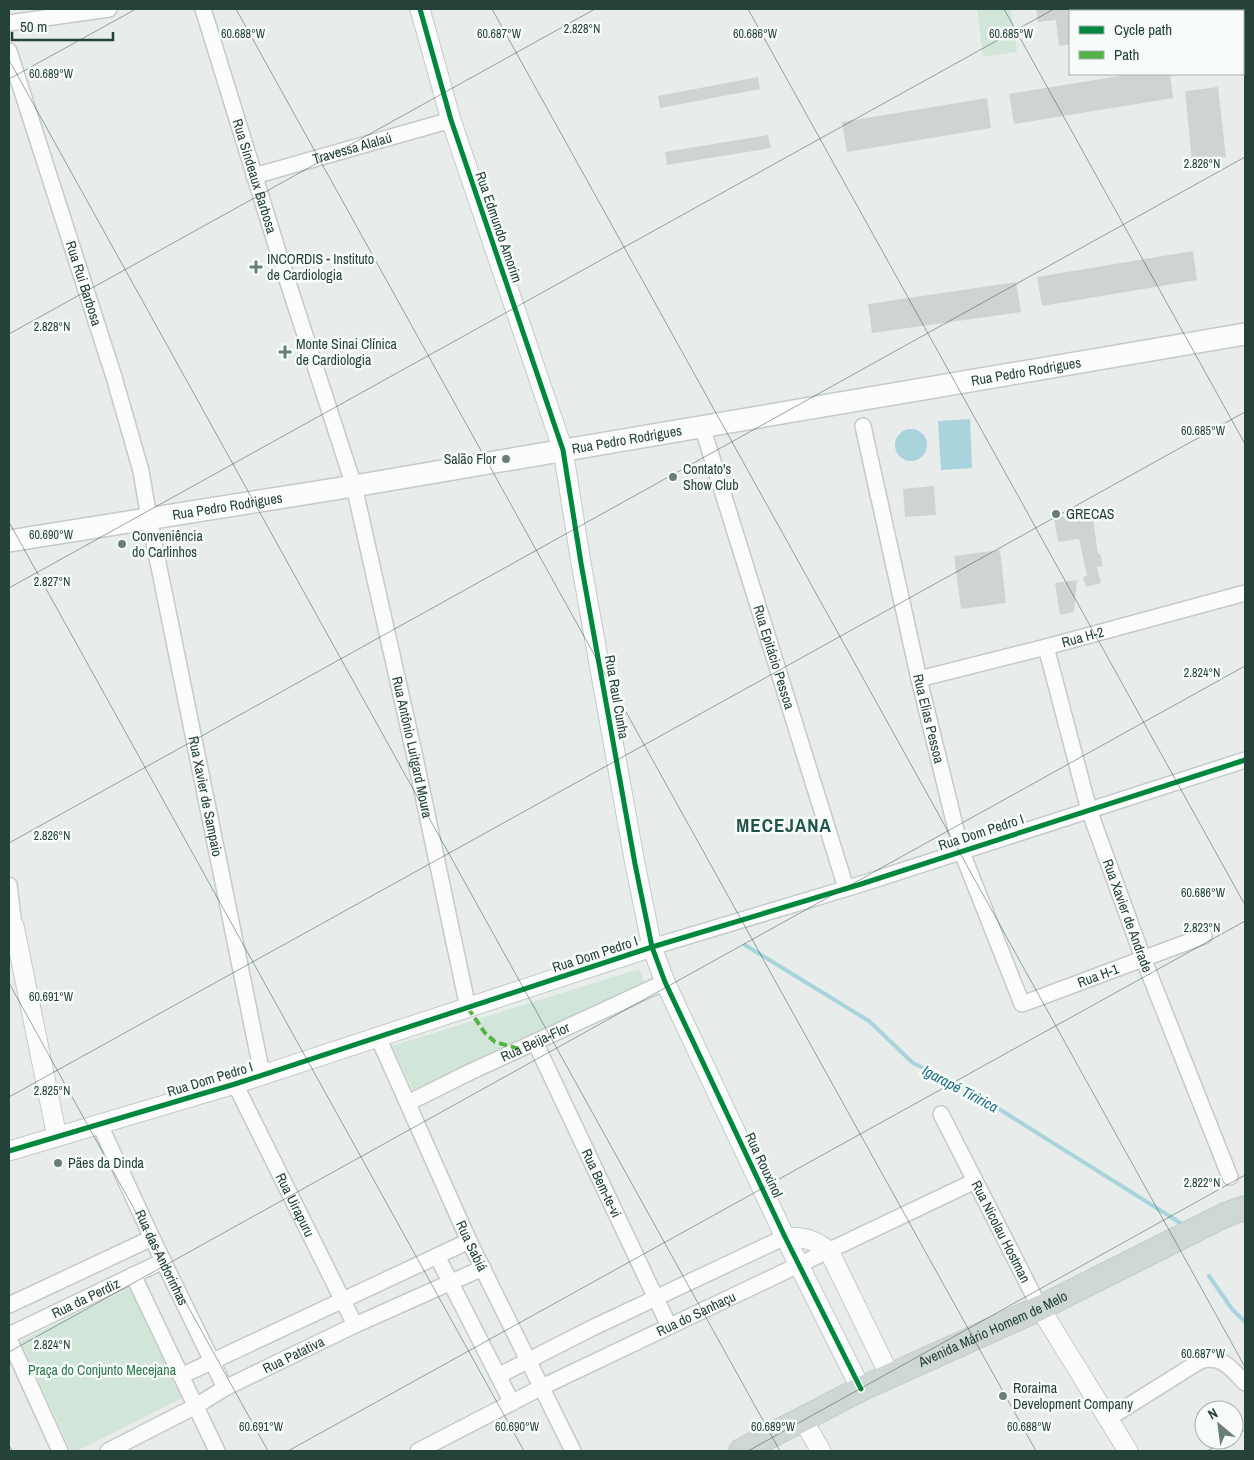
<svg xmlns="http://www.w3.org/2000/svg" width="1254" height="1460" font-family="'Archivo Narrow',sans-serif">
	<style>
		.green { fill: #d1e6d8 }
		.water { fill: #a9d4db }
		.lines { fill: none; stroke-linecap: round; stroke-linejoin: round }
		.stream { stroke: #a9d4db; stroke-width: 4 }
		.building { fill: #cfd4d2 }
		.minor-casing { stroke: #c5cac8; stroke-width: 18 }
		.tertiary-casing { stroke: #c5cac8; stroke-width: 21 }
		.secondary-casing { stroke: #c3cbc8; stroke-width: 24 }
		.primary-casing { stroke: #c3ccc9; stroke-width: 26 }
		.minor { stroke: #fcfcfc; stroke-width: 15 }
		.tertiary { stroke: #fcfcfc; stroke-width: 19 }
		.secondary { stroke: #fcfcfc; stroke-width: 21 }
		.primary { stroke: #cfd7d5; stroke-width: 24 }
		.quiet { stroke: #55b346; stroke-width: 4; stroke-dasharray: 8 4; stroke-linecap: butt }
		.cycleway-casing { stroke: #f7fbf9; stroke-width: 8 }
		.cycleway { stroke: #00873e; stroke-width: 5 }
		.ticks { fill: none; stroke: #24423a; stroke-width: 1; stroke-opacity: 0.45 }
		.poi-dot { fill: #697e78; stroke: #f7fbf9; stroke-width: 2 }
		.labels { text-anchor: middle; stroke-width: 5; stroke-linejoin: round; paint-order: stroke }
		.street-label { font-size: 14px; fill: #24423a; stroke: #f7fbf9 }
		.poi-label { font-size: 14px; fill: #24423a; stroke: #f7fbf9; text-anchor: start }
		.park-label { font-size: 14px; fill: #2d7a4b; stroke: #f7fbf9 }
		.water-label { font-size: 15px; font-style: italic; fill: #1c6f80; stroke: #f7fbf9 }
		.district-label { font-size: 19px; font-weight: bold; letter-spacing: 1px; fill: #1f5548; stroke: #f7fbf9 }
		.ticks-label { font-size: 12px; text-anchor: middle; fill: #24423a; stroke: #f7fbf9; stroke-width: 5; stroke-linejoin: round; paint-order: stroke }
	</style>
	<rect width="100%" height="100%" fill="#e8edeb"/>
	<path class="green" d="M977,9h34l6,43 -34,5z
		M639,969l6,14 -232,107 -21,-44z
		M130,1288l52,110 -105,53h-6l-51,-110z"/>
	<path class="water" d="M970,419l2,49 -31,2 -3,-49z
		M895 445a16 16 0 1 1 32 0a16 16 0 1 1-32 0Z"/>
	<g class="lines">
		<path class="stream" d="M745,945l124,76 44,42 56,27 213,134
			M1209,1276l23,33 13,13"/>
	</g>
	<path class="building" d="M1036,9h34v35l-11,2 -3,-26 -18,2z
		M1131,74h39l3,24 -159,26 -5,-30z
		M758,77l2,12 -100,19 -2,-12z
		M1218,87l8,70 -34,4 -7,-70z
		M987,98l4,30 -144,24 -5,-30z
		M768,135l3,13 -104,17 -2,-13z
		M1193,251l4,29 -155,26 -5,-29z
		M1016,282l5,30 -149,21 -4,-29z
		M934,486l2,29 -31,2 -2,-28z
		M1092,512l6,42h2l3,12 -6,1 4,16 -15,4 -3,-10 4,-1 -8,-37 -21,3 -4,-24z
		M1000,550l6,53 -45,6 -7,-53z
		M1077,580l-3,32 -14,3 -5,-32z"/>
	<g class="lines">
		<defs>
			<g id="minor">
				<path id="s1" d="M203,9l77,249 74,228 59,262 55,260"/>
				<path d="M9,23l100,-14"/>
				<path id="s2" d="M9,51l105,326 27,94 8,47 113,556"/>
				<path id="s3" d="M254,176l197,-56"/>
				<path id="s4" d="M702,426l144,462"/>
				<path id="s5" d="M863,426l56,253 42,171 61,154 182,-68"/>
				<path id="s6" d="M1046,647l43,163 54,148 87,219"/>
				<path id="s7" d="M919,679l127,-32 199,-54"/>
				<path d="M9,885l5,41"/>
				<path d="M652,947l206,-62 387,-125"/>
				<path id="s8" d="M378,1037l91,204 104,210"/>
				<path id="s9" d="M535,1042l134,284"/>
				<path id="s10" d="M235,1084l120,241"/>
				<path id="s11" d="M408,1103l60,-30 197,-91"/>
				<path id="s12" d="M941,1114l99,194"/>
				<path id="s13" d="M100,1125l52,113 73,150"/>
				<path d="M437,1256l75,147"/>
				<path d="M133,1275l84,176"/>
				<path d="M9,1305l143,-67"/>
				<path id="s14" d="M9,1335l154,-74"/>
				<path d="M9,1339l51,112"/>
				<path d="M181,1376l288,-135"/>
				<path d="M498,1376l94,-48 193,-91"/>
				<path d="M1109,1418l91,-57c22,-7 31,8 45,22"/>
				<path id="s15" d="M108,1451l88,-45 29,-18 130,-63 128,-57"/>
				<path id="s16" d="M418,1451l124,-64 433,-206"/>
			</g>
			<path id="tertiary" d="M420,9l31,111 112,330 18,113 54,301 17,83 13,35 120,255 76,152
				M9,929l5,-3 43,211
				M9,1151l226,-67 417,-137
				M785,1237c20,0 28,2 44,14l61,125
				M1040,1308l88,143
				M803,1420l18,31"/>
			<g id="secondary">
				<path id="s17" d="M9,541l345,-55 891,-152"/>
			</g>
			<g id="primary">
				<path id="s18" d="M741,1451l120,-62 179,-81 185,-93 20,-7"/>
			</g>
		</defs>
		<use href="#minor" class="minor-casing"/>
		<use href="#tertiary" class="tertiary-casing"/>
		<use href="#secondary" class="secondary-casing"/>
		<use href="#primary" class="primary-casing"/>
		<use href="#minor" class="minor"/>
		<use href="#tertiary" class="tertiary"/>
		<use href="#secondary" class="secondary"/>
		<use href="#primary" class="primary"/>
		<path class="quiet" d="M468,1008l17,25 10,9 25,7"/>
		<defs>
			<path id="cycleway" d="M420,9l31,111 112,330 18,113 54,301 17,83 13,35 120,255 76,152
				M9,1151l226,-67 417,-137 206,-62 387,-125"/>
		</defs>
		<use href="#cycleway" class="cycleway-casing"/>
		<use href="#cycleway" class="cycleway"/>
	</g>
	<path class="ticks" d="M236,9l800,1442M492,9l753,1358M748,9l497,896M1004,9l241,435M9,60l771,1391M9,79l127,-70M9,334l586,-325M9,522l515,929M9,588l1045,-579M9,843l1236,-686M9,983l259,468M9,1097l1236,-685M9,1352l1236,-686M1234,1436l11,-6M9,1445l3,6M288,1451l957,-530M748,1451l497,-276M1207,1451l20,-11"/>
	<g class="poi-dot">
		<path d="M253.5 259.5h5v5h5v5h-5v5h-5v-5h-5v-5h5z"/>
		<path d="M282.5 344.5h5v5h5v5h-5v5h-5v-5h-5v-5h5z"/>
		<circle cx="506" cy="459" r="5"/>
		<circle cx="673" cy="477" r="5"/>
		<circle cx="1056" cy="514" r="5"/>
		<circle cx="122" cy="544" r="5"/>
		<circle cx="58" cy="1163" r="5"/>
		<circle cx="1003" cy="1396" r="5"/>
	</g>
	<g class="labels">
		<g class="street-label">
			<text dy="5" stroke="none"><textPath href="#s3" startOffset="102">Travessa Alalaú</textPath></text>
			<text dy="5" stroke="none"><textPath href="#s1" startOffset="175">Rua Sindeaux Barbosa</textPath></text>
			<text transform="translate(499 227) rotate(71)" y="5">Rua Edmundo Amorim</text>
			<text dy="5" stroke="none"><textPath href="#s2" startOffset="244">Rua Rui Barbosa</textPath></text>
			<text dy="5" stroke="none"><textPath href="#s17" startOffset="1031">Rua Pedro Rodrigues</textPath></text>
			<text dy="5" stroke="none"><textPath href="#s17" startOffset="626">Rua Pedro Rodrigues</textPath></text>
			<text dy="5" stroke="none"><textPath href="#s17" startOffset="221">Rua Pedro Rodrigues</textPath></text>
			<text dy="5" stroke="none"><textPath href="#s7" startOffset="169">Rua H-2</textPath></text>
			<text dy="5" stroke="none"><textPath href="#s4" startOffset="242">Rua Epitácio Pessoa</textPath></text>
			<text transform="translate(617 697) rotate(80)" y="5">Rua Raul Cunha</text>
			<text dy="5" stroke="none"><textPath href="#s5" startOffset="300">Rua Elias Pessoa</textPath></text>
			<text dy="5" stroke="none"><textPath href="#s1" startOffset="768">Rua Antônio Luitgard Moura</textPath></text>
			<text dy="5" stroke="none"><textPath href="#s2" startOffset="772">Rua Xavier de Sampaio</textPath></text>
			<text transform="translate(981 832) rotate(-18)" y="5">Rua Dom Pedro I</text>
			<text dy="5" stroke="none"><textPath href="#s6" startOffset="281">Rua Xavier de Andrade</textPath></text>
			<text transform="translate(595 954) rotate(-18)" y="5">Rua Dom Pedro I</text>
			<text dy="5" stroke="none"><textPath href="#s5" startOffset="682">Rua H-1</textPath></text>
			<text dy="5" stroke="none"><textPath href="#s11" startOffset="141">Rua Beija-Flor</textPath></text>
			<text transform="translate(210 1079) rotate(-17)" y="5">Rua Dom Pedro I</text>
			<text transform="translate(764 1165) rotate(65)" y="5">Rua Rouxinol</text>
			<text dy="5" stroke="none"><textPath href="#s9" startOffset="156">Rua Bem-te-vi</textPath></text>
			<text dy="5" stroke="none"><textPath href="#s10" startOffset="135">Rua Uirapuru</textPath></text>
			<text dy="5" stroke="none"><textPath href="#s12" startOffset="132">Rua Nicolau Hostman</textPath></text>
			<text dy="5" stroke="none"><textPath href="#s8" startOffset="229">Rua Sabiá</textPath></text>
			<text dy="5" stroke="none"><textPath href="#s13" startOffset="146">Rua das Andorinhas</textPath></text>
			<text dy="5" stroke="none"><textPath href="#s14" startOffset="85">Rua da Perdiz</textPath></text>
			<text dy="5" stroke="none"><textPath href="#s16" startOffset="310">Rua do Sanhaçu</textPath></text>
			<text dy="5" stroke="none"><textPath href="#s18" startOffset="280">Avenida Mário Homem de Melo</textPath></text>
			<text dy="5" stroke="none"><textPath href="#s15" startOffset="209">Rua Patativa</textPath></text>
		</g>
		<g class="poi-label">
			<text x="267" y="264">INCORDIS - Instituto<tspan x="267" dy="16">de Cardiologia</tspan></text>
			<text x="296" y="349">Monte Sinai Clínica<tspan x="296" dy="16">de Cardiologia</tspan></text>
			<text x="496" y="464" text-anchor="end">Salão Flor</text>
			<text x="683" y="474">Contato's<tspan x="683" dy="16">Show Club</tspan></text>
			<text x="1066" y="519">GRECAS</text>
			<text x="132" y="541">Conveniência<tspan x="132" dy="16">do Carlinhos</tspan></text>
			<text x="68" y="1168">Pães da Dinda</text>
			<text x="1013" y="1393">Roraima<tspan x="1013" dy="16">Development Company</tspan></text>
		</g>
		<g class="park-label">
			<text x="102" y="1375">Praça do Conjunto Mecejana</text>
		</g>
		<g class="water-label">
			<text transform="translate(960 1089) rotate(28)" y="5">Igarapé Tiririca</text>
		</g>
		<g class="district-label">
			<text x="784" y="832">MECEJANA</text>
		</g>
	</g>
	<g class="ticks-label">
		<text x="582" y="33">2.828°N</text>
		<text x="243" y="38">60.688°W</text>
		<text x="499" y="38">60.687°W</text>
		<text x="755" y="38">60.686°W</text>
		<text x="1011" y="38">60.685°W</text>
		<text x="51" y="78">60.689°W</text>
		<text x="1202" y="168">2.826°N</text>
		<text x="52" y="331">2.828°N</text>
		<text x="1203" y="435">60.685°W</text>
		<text x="51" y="539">60.690°W</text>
		<text x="52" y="586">2.827°N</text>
		<text x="1202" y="677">2.824°N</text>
		<text x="52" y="840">2.826°N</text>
		<text x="1203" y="897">60.686°W</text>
		<text x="1202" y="932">2.823°N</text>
		<text x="51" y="1001">60.691°W</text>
		<text x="52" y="1095">2.825°N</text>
		<text x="1202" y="1187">2.822°N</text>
		<text x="52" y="1349">2.824°N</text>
		<text x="1203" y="1358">60.687°W</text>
		<text x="261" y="1431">60.691°W</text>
		<text x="517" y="1431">60.690°W</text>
		<text x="773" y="1431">60.689°W</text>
		<text x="1029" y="1431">60.688°W</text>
	</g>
	<rect width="1254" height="1460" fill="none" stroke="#24423a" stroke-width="20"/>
	<rect x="1069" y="10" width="175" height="65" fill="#f7fbf9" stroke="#a3b1ad"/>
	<rect x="1079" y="26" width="25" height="8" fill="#00873e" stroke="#a3b1ad"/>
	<text x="1114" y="35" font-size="15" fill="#24423a">Cycle path</text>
	<rect x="1079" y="51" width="25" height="8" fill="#55b346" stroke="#a3b1ad"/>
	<text x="1114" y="60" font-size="15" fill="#24423a">Path</text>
	<g transform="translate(1219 1425) rotate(331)"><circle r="24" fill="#f7fbf9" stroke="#a3b1ad"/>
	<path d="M0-4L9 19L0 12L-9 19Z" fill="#697e78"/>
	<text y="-8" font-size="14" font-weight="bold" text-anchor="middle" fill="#24423a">N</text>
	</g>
	<path d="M12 32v8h101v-8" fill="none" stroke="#24423a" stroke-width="2.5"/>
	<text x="20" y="32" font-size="15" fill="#24423a" stroke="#f7fbf9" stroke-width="4" paint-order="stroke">50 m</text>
</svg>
